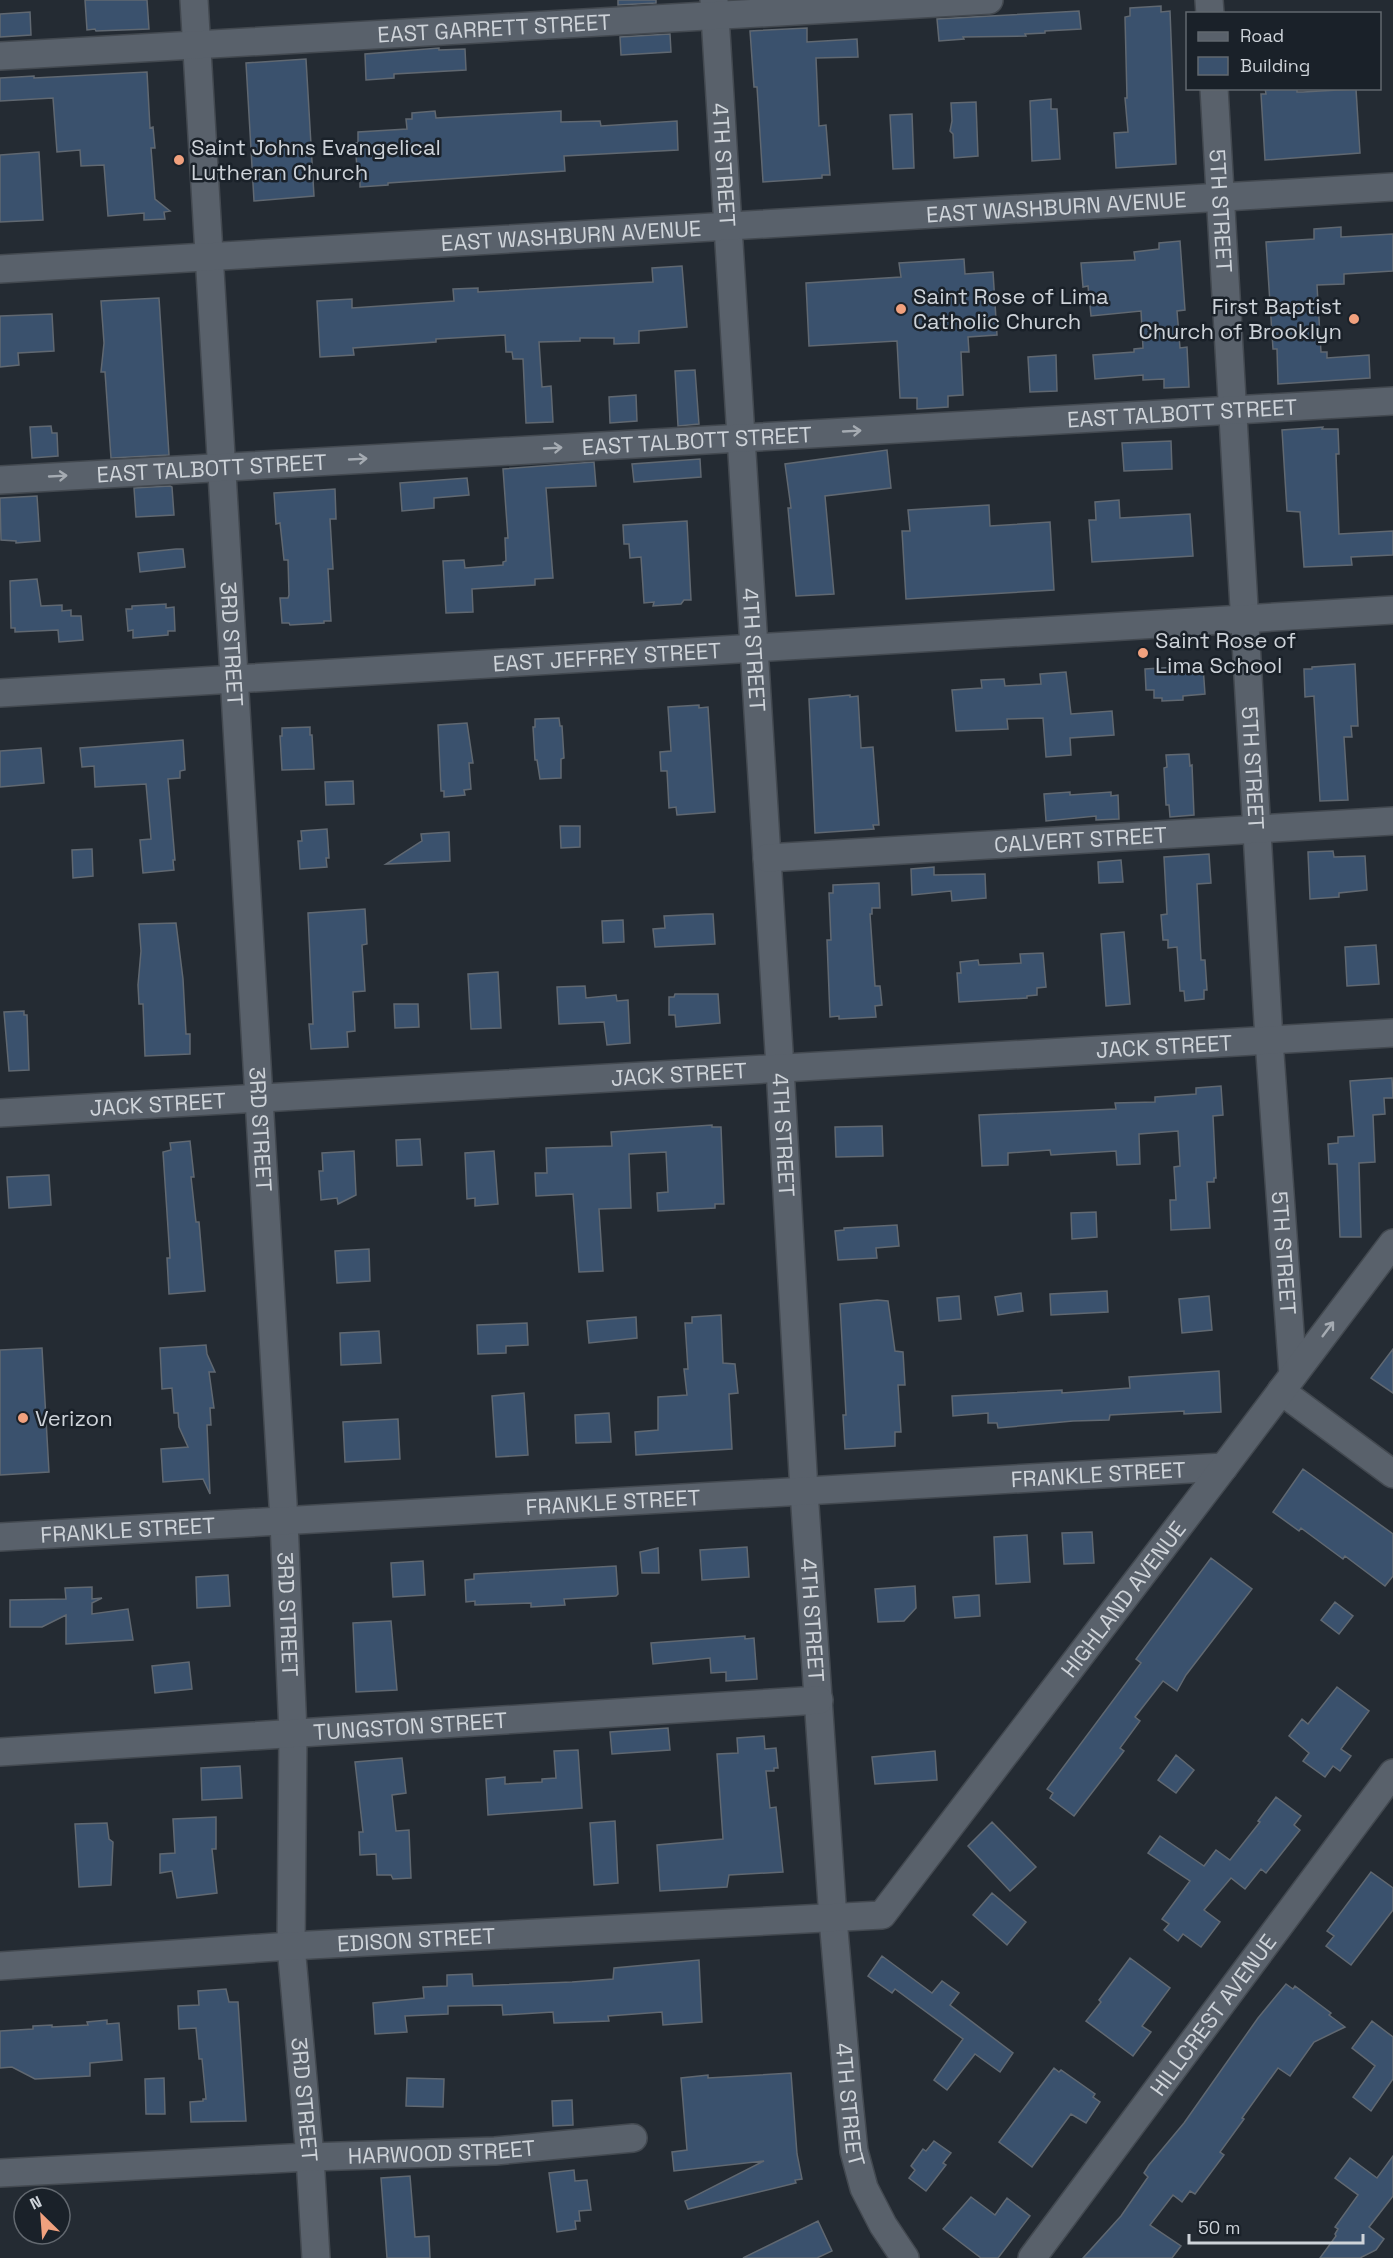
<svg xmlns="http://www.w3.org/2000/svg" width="1393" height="2258" font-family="'Space Grotesk',sans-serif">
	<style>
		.building { fill: #3a516d; stroke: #606871; stroke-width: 1.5 }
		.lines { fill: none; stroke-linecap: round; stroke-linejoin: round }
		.street-casing { stroke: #434950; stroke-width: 30 }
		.street { stroke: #59616b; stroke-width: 27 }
		.oneway { stroke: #a5abb2 }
		.poi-dot { fill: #f1a17e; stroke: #1a2129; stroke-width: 2 }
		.labels { text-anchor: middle; stroke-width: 5; stroke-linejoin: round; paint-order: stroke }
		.street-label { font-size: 22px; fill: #ced3d9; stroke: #1a2129 }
		.poi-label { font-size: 22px; fill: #ced3d9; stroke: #1a2129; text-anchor: start }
	</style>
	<rect width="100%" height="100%" fill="#242b33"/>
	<path class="building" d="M85,0h62l2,29 -53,2 -1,-2 -8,1z
		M618,0h38v3l-38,2z
		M1161,6v6l9,-1 6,153 -60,4 -2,-35 14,-1 -3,-34h2l-2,-81 5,-1v-8z
		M1079,11l2,18 -36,2v2l-20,1 1,2 -63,1 1,2 -25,2 -2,-22z
		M30,12l1,23 -31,2v-23z
		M807,28v14l50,-3 1,18 -42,1 3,68 7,-1 4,50h-8v3l-59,4 -6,-95h-3l-4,-56z
		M670,34l1,18 -50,3 -1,-18z
		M439,48v2l26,-1 1,21 -72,4v4l-28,2 -1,-26z
		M306,59l8,137 -60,5 -8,-138z
		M147,72l3,56 3,-1 2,21h-4l4,51 15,12 -6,1 1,7 -21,1v-7l-36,3 -4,-51 -23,1 -1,-16 -23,2 -4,-54 -53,3v-23l34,-2v2z
		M1265,88h32v4h6l53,-3 4,64 -95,7 -4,-66h5z
		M1051,99v10h6l3,50 -28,2 -2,-60z
		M976,102l2,54 -24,2 -1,-24 -3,-3 2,-10 -1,-18z
		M435,111l1,7 125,-7v11l39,-1 1,5 76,-5 1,29 -114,6 1,15 -177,12v2l-28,2v-7h-2l-3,-37h3v-11l49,-3 -1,-10h6v-6z
		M912,114l2,54 -21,1 -3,-54z
		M39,152l4,68 -43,2v-67z
		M1341,227v10l52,-3v37l-49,3v10l-27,1 4,67h6v6l42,-3 1,23 -92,6 -1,-35h-4l-7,-107 48,-3v-10z
		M1180,241l5,69 -8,1 3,37 7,-1 2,40 -25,1v-9l-21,1v-5l-48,4 -2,-24 41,-3v-3l9,-1 -2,-37 -50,5 -3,-30 -5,1 -2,-24 54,-3 -1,-8 25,-3v-6z
		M964,259l1,15 28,-2 4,63 -29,2 1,15h-8l2,43 -15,1v11l-31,2v-11h-17l-3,-57 -88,5 -3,-63 95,-6 -2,-14z
		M682,266l5,61 -48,4v12l-25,1v-6h-34v3l-41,1 3,45 9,-1 2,36 -27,1 -3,-64h-10l-1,-7h-6l-1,-17 -69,4v3l-83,6 1,7 -34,2 -3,-56 35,-2v9l102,-7 -1,-12 25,-1v4l175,-10 -1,-14z
		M159,298l10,157 -58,3 -6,-86h-4l3,-29 -3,-42z
		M52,314l2,37 -36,2 1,12 -19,2v-51z
		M1056,355l1,36 -27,1 -2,-35z
		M695,370l4,54 -21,2 -3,-55z
		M636,395l1,26 -27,2 -1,-26z
		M51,426l1,7h5l1,23 -26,2 -2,-31z
		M1323,427l-1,2h16l1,25h-3l3,80 54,-3v24l-42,2 1,8 -48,2 -4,-55 -13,-1 -5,-81z
		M1171,441l1,28 -48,2 -2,-28z
		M887,450l4,38 -66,8 9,98 -38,2 -8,-88h3l-6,-44z
		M700,459l1,18 -67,5 -2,-18z
		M594,462l2,24 -50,2 7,90 -18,1v6l-63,4 1,23 -27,1 -3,-52 21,-1 1,8 38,-3v-3l3,-1 -1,-23h3l-5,-69z
		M467,478l2,17 -35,3v10l-32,3 -2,-28z
		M170,486l2,1 2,28 -38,2 -2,-29z
		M335,489l1,30h-6l3,50h-5l3,52h-7v2l-34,2 -1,-2h-7l-2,-25h8l1,-3 -1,-35h-4l-4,-37 -4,1 -2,-31z
		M37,496l3,45 -24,2v-2l-15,-1 -1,-42z
		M1119,500l1,18 70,-4 3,42 -101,6 -3,-42h7l-1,-18z
		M989,505l1,21 60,-4 4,68 -148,9 -4,-68h8l-2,-21z
		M687,521l4,79h-7l-3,4 -28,2 1,-4 -10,1 -3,-46 -11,1 -1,-14h-5l-1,-19z
		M176,549h7l2,18 -45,5 -2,-19z
		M37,579l4,27 21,-1v6l9,-1v6h10l2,24 -24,2 -1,-12 -43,2v-4h-4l-1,-47z
		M166,604v4l8,-1 1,24h-7v4l-35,3v-8l-5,1 -2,-22h6v-3z
		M1355,664l3,62h-7l1,11h-8l4,63 -28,1 -6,-103v-2l-9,1 -1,-28h8v-2z
		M1194,666h9l2,28 -22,2v4l-21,1v-3h-8v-8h-8l-1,-21z
		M1066,672l5,42 41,-3 2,24 -44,3 1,17 -25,2 -3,-39 -36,1 1,10 -52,2 -4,-41 30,-2 -1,-8 23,-1 1,7 36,-2 -1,-10z
		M850,695v2l8,-1 3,52 12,-1 6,78h-6l1,4 -59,4 -6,-134z
		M699,705v3l9,-1 7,105 -38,3 -1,-8 -7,1 -2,-37h-6l-1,-19 11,-1 -3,-44z
		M559,718l1,8h2l2,32 -3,1v19l-21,1 -3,-19h-2l-2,-33h2v-8z
		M467,723l6,40h-4l2,26 -7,1 1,5 -21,2v-6h-3l-3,-66z
		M310,727v8h2l2,34 -32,1 -2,-34h2v-8z
		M183,740l2,30 -5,1v7l-12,1 7,81h-2l1,10 -31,3 -3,-33 11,-1 -5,-55 -51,3 -1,-21 -12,1 -2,-19z
		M41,748l3,35 -44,4v-36z
		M1189,754l1,12 2,-1 2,50 -24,2 -1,-12h-3l-2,-37 3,-1 -1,-12z
		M353,781l1,23 -28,1 -1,-23z
		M1070,792v3l41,-3v4l7,-1 1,24 -23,1v-4l-50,5 -2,-27z
		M560,826h20v21l-19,1z
		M327,829l2,29h-3l1,9 -27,2 -2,-28h4l-1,-10z
		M449,832l1,29 -64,3 36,-23 -1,-7z
		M92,849l1,27 -20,2 -1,-28z
		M1333,851l1,6 31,-1 2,34 -28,3v4l-29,2 -2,-47z
		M1209,854l2,29 -14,1 4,76h4l2,30h-3v9l-19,2 -1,-10h-4l-3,-44 -9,1v-8h-5l-2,-25 6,-1 -3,-57z
		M1121,860l2,22 -24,1 -1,-21z
		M934,867v8l51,-1 1,24 -34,3 -1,-10 -39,4 -1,-26z
		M879,883l1,25h-8v6h-2l5,72h5l2,19 -7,1 1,11 -37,2v-3l-9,1 -3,-77h4l-2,-47h4v-8z
		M365,909l2,35 -5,1 3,46 -12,1 2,39 -8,1 1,15 -37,2 -2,-25h4l-5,-111z
		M705,914h8l2,30 -60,3 -2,-18 12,-1 -1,-12z
		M623,920l1,22 -21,1 -1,-22z
		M176,923l7,56 3,55h4v20l-45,2 -2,-52h-4l-1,-19 3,-34 -2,-27z
		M1124,932l6,72 -24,2 -5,-72z
		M1376,945l3,39 -32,2 -2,-39z
		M1043,953l3,34 -9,1v7l-10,1v2l-68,4 -2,-29h4l-1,-11 18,-2 1,5 42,-2 -1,-9z
		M498,972l3,56 -30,1 -3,-55z
		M585,986l1,12 30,-3 1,6 11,-1 2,43 -23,2 -3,-23 -45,2 -2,-37z
		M675,994h43l2,29 -44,4 -1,-12h-6v-18h5z
		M394,1004h24l1,23 -24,1z
		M24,1011v4h3l2,55 -20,1 -5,-59z
		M1392,1078l1,20h-9l1,16 -12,1 2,47 -16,1 2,74h-21l-3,-73h-8l-1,-20 10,-1v-6l16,-1 -4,-55z
		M1221,1086l2,29 -10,1 3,62h-2v4h-7l3,46 -39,2 -1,-30h6l-2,-33 6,-1 -2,-35 -39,3 1,30 -23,1 -1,-14 -65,4 -1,-5 -42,3v12l-26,1 -3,-51 137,-6 -1,-6 40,-1v-5l41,-3v-6z
		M712,1125v2h9l3,77h-9v4l-57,3 -1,-18 11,-1 -2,-40 -37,2 2,54 -32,1 4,62 -24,1 -6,-78 -37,2 -1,-23h12l-1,-25 66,-2 -1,-14z
		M882,1126l1,30 -47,1 -1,-30z
		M420,1139l2,26 -25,1 -1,-26z
		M190,1141l4,36h-3l5,45h3l6,69 -36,3 -2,-36h3l-7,-106 8,-2 -1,-7z
		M354,1151l2,44 -18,9 -1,-6 -16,2 -2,-29h4l-1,-18z
		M494,1151l4,53 -23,2v-8l-8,1 -2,-46z
		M49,1175l2,30 -42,3 -2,-31z
		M1096,1212l1,25 -25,2 -1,-26z
		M897,1225l2,21 -23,2 1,10 -39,2 -3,-29 9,-1v-2z
		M369,1249l1,32 -33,2 -2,-32z
		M1107,1291l1,21 -57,3 -1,-21z
		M1021,1293l2,18 -25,4 -3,-18z
		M959,1296l2,23 -22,2 -2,-23z
		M1209,1296l3,34 -30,3 -3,-34z
		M877,1300l11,1 7,50 8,1 2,33h-7l3,47h-6v14l-50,3 -2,-34h3l-6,-111z
		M721,1315l2,48 12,1 3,29 -9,1 3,55 -96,6 -1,-23 23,-2v-33l29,-2 -3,-26h4l-3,-46h7v-6z
		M636,1317l1,21 -48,5 -2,-22z
		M527,1323l1,22 -22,1v7l-28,1 -1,-29z
		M379,1331l2,32 -40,2 -1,-32z
		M206,1345l1,9 8,18h-6l5,36h-4l1,17h-4l3,69 -7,-15 -40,3 -2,-33 27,-2 -9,-20 -1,-14h-4l-2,-25 -10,1 -2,-41z
		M42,1348l7,124 -49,3v-125z
		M1393,1349v44l-22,-15z
		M1219,1371l2,41 -37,2v-3l-74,4 -1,5 -36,1 -75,7 -1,-5h-9v-10l-35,3 -1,-20 110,-6v3l68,-5 -1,-11z
		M524,1393l4,62 -32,2 -4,-61z
		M609,1413l2,29 -35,1 -1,-28z
		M398,1419l2,40 -55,3 -2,-40z
		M1303,1469l90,65v42l-8,10 -40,-30 -2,3 -42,-31 -2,3 -26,-19z
		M1092,1532l2,31 -30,1 -2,-31z
		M1027,1535l3,47 -34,2 -2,-47z
		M747,1547l2,30 -47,3 -2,-30z
		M658,1548l1,25h-17l-2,-21z
		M1211,1558l41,31 -66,86 -9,16 -14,-10 -28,36 5,4 -20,27 4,3 -50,65 -24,-18 3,-5 -6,-4 94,-126 -5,-4z
		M423,1561l2,34 -32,2 -2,-34z
		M616,1566l2,28 -2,2 -52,3 1,6 -34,2v-4l-56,2v-4l-9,1 -1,-22 9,-1v-5z
		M228,1575l2,31 -33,2 -1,-31z
		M915,1586l1,22 -12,13 -26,1 -3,-33z
		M92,1587v12l10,-1 -10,5v11l36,-5 5,31 -67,4v-29l-24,12h-32v-27l56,-1 -1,-11z
		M979,1595l1,21 -25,2 -2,-21z
		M1335,1602l18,14 -14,18 -18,-14z
		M391,1621l6,69 -41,2 -3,-69z
		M745,1636v3l9,-1 3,41 -31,2v-9l-15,1 -1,-15 -57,6 -2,-21z
		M189,1662l3,27 -37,4 -3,-27z
		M1337,1687l32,24 -28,38 10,7 -11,15 -7,-5 -8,11 -22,-16 6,-8 -20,-17 13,-17 6,5z
		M668,1728l2,22 -58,4 -2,-22z
		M764,1736l1,13 11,-1 2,20h-4v3h-8l4,37 6,-1 7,65 -54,3 -2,12 -67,4 -3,-46 66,-6 -6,-85 21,-1 -1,-15z
		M578,1750l4,58 -94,7 -2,-36 19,-2v7l37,-2v-3l14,-1 -2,-27z
		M935,1751l2,29 -62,4 -3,-27z
		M1176,1755l18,15 -18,23 -18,-13z
		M402,1758l4,35 -14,2 4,36 13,-1 2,48 -18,1 -2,-4h-14l-1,-21 -16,1 -1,-23h4l-8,-70z
		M240,1766l2,32 -40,2 -1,-32z
		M1276,1797l25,19 -7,9 6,5 -34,43 -5,-4 -16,20 -14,-11 -27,32 16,12 -19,25 -18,-13 -5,7 -14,-11 5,-6 -7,-5 28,-38 -42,-28 12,-17 44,30 12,-16 14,10 30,-38 -2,-1z
		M216,1817v32h-4l5,44 -40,5 -5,-27 -12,2v-19l15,-1 -2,-34z
		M615,1821l3,62 -24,2 -4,-62z
		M992,1822l44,45 -26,24 -42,-45z
		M107,1823l2,16 4,3 -2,43 -32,2 -4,-63z
		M1371,1872l22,16v22l-42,55 -25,-19 8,-10 -7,-5z
		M992,1893l34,29 -19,23 -34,-30z
		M882,1956l50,37 10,-12 17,12 -9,12 63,48 -13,19 -25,-18 -28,36 -13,-10 29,-41 -68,-50 -3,4 -24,-17z
		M1130,1958l40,30 -28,38 9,6 -18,24 -47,-35 15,-19 -2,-2z
		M699,1960l3,62 -39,3 -1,-13 -54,4 1,5 -55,2 -1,-11 -50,3 -1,-10 -54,1v8l-43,2 2,16 -32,2 -2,-31 51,-5 -1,-11 24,-1v-11l25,-1 1,12 99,-4 41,-3 1,-11z
		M1286,1984l7,5 2,-3 36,27 -2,2 16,12 -31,15 -24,34 -12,-8 -36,50 2,1 -24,33 4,3 -29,39 -5,-3 -8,11 -9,-7 -23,30 31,21 -9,12h-89l38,-42 27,-39 -4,-4 5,-8 35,-42 74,-105z
		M226,1989l3,13h9l8,119 -55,1 -1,-20 13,-1v-2h3l-4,-40h-3l-3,-31 -17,1 -1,-23 21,-1 -1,-14z
		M107,2020v4l12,-1 3,37 -32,3v13l-55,3 -23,-12 -12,1v-37l33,-2v-3l19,-1v2l36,-2 -1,-3z
		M1372,2021l21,16v42l-22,32 -18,-14 22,-31 -23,-18z
		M1054,2068l5,4 2,-2 34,24 -2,3 7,5 -14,21 -15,-9 -39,53 -33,-25z
		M791,2073l6,81 5,25 -7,1 1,3 -108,26 -3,-8 79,-40 -90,10 -2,-19 15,-2 -6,-72 27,-3v3z
		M164,2078l1,36h-19l-1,-35z
		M407,2078l37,1 -1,28 -37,-1z
		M572,2100l1,25 -20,1 -1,-25z
		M934,2141l17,12 -8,10 3,2 -20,26 -17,-13 6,-8 -4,-4 12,-17 3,2z
		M1393,2156v40l-24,31 15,12 -8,11 -16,8h-40l16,-22 -1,-2 3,-5 -3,-2 23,-32 -23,-17 15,-20 27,20z
		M574,2170l1,11 12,-1 4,30 -12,1 1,10h-5l1,8 -19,3 -8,-59z
		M410,2176l5,61 14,-1 1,22h-43l-6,-80z
		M971,2197l24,18 12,-17 23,18 -32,42h-17l-38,-29z
		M818,2221l14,30 -15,7h-74z"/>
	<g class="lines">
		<defs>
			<g id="street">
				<path id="s1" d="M194,0l90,1521 9,212 -2,213 19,211 6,101"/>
				<path id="s2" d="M714,0l66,1068 24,423 29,428 15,173 6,59 10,37 19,37 22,33"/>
				<path d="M1209,0l1,14"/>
				<path id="s3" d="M0,56l989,-56"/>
				<path id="s4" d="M1214,88l55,952 24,335"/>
				<path id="s5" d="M0,269l1393,-82"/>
				<path id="s6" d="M0,480l1393,-79"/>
				<path id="s7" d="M0,693l1393,-83"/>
				<path id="s8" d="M767,858l626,-37"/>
				<path id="s9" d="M0,1113l1393,-80"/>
				<path d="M1281,1391l112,83"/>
				<path id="s10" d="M0,1537l1224,-70"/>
				<path id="s11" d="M0,1752l819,-52"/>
				<path id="s12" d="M0,1966l291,-20 591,-31 342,-448 169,-224"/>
				<path id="s13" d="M0,2173l310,-16 185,-6 138,-13"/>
				<path id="s14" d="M1032,2258l361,-485"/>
			</g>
		</defs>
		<use href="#street" class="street-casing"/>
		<use href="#street" class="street"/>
	</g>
	<defs><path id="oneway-shaft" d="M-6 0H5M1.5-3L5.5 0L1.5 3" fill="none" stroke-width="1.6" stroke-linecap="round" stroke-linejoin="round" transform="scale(1.5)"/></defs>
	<g class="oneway">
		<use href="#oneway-shaft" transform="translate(852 431) rotate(-3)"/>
		<use href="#oneway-shaft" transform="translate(553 448) rotate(-3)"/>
		<use href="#oneway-shaft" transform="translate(358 459) rotate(-3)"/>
		<use href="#oneway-shaft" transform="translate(58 476) rotate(-3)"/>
		<use href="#oneway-shaft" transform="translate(1328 1329) rotate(-53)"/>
	</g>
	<g class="poi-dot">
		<circle cx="179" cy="160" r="6"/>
		<circle cx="901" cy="309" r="6"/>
		<circle cx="1354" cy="319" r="6"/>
		<circle cx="1143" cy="653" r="6"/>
		<circle cx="23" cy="1418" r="6"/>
	</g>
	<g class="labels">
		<g class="street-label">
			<text dy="8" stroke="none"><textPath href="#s3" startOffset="495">EAST GARRETT STREET</textPath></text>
			<text dy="8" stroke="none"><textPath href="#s2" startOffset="165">4TH STREET</textPath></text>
			<text dy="8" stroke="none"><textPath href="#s5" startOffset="1058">EAST WASHBURN AVENUE</textPath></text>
			<text dy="8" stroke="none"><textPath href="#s4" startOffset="123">5TH STREET</textPath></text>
			<text dy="8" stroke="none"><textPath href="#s5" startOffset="572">EAST WASHBURN AVENUE</textPath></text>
			<text dy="8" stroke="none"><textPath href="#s6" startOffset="1184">EAST TALBOTT STREET</textPath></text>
			<text dy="8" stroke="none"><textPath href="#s6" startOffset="698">EAST TALBOTT STREET</textPath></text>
			<text dy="8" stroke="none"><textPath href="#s6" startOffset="212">EAST TALBOTT STREET</textPath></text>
			<text dy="8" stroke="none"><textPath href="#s1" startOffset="645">3RD STREET</textPath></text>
			<text dy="8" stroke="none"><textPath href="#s2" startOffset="651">4TH STREET</textPath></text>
			<text dy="8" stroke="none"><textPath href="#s7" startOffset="608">EAST JEFFREY STREET</textPath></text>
			<text dy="8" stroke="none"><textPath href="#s4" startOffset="681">5TH STREET</textPath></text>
			<text dy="8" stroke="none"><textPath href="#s8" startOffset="314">CALVERT STREET</textPath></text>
			<text dy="8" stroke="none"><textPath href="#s9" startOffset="1166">JACK STREET</textPath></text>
			<text dy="8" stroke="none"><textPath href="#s9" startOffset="680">JACK STREET</textPath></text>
			<text dy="8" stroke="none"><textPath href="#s9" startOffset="158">JACK STREET</textPath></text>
			<text dy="8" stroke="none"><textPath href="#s1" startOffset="1131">3RD STREET</textPath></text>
			<text dy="8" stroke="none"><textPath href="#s2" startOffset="1137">4TH STREET</textPath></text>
			<text dy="8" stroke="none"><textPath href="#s4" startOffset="1167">5TH STREET</textPath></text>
			<text dy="8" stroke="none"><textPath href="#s10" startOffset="1100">FRANKLE STREET</textPath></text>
			<text dy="8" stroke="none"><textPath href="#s10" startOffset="614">FRANKLE STREET</textPath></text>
			<text dy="8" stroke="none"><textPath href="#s10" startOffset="128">FRANKLE STREET</textPath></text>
			<text dy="8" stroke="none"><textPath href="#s12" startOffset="1281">HIGHLAND AVENUE</textPath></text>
			<text dy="8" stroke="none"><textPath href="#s1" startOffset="1617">3RD STREET</textPath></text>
			<text dy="8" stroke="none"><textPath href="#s2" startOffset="1623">4TH STREET</textPath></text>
			<text dy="8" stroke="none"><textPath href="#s11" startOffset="411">TUNGSTON STREET</textPath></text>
			<text dy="8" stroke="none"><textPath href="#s12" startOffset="417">EDISON STREET</textPath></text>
			<text dy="8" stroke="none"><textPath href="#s14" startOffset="303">HILLCREST AVENUE</textPath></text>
			<text dy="8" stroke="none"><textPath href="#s1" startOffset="2103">3RD STREET</textPath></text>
			<text dy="8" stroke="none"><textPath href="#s2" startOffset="2109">4TH STREET</textPath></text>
			<text dy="8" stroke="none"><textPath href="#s13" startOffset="442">HARWOOD STREET</textPath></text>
		</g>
		<g class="poi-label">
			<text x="191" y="155">Saint Johns Evangelical<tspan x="191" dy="25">Lutheran Church</tspan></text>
			<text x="913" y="304">Saint Rose of Lima<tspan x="913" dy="25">Catholic Church</tspan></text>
			<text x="1342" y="314" text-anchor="end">First Baptist<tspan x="1342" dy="25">Church of Brooklyn</tspan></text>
			<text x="1155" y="648">Saint Rose of<tspan x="1155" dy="25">Lima School</tspan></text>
			<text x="35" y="1426">Verizon</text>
		</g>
	</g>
	<rect x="1186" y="12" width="195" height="78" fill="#1a2129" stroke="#62686f" stroke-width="1.5"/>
	<rect x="1198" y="32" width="30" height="9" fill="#59616b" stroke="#62686f" stroke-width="1.5"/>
	<text x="1240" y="42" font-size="18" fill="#ced3d9">Road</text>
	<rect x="1198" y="57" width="30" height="18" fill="#3a516d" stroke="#62686f" stroke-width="1.5"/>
	<text x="1240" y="72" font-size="18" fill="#ced3d9">Building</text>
	<g transform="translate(42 2216) rotate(335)"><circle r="28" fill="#1a2129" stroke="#62686f" stroke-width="1.5"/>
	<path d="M0-4.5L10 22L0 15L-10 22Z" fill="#f1a17e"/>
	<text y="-9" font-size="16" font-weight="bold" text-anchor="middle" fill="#ced3d9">N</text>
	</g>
	<path d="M1189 2234v9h174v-9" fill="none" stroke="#ced3d9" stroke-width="3"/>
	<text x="1198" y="2234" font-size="18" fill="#ced3d9" stroke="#1a2129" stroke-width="4.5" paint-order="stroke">50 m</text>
</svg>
